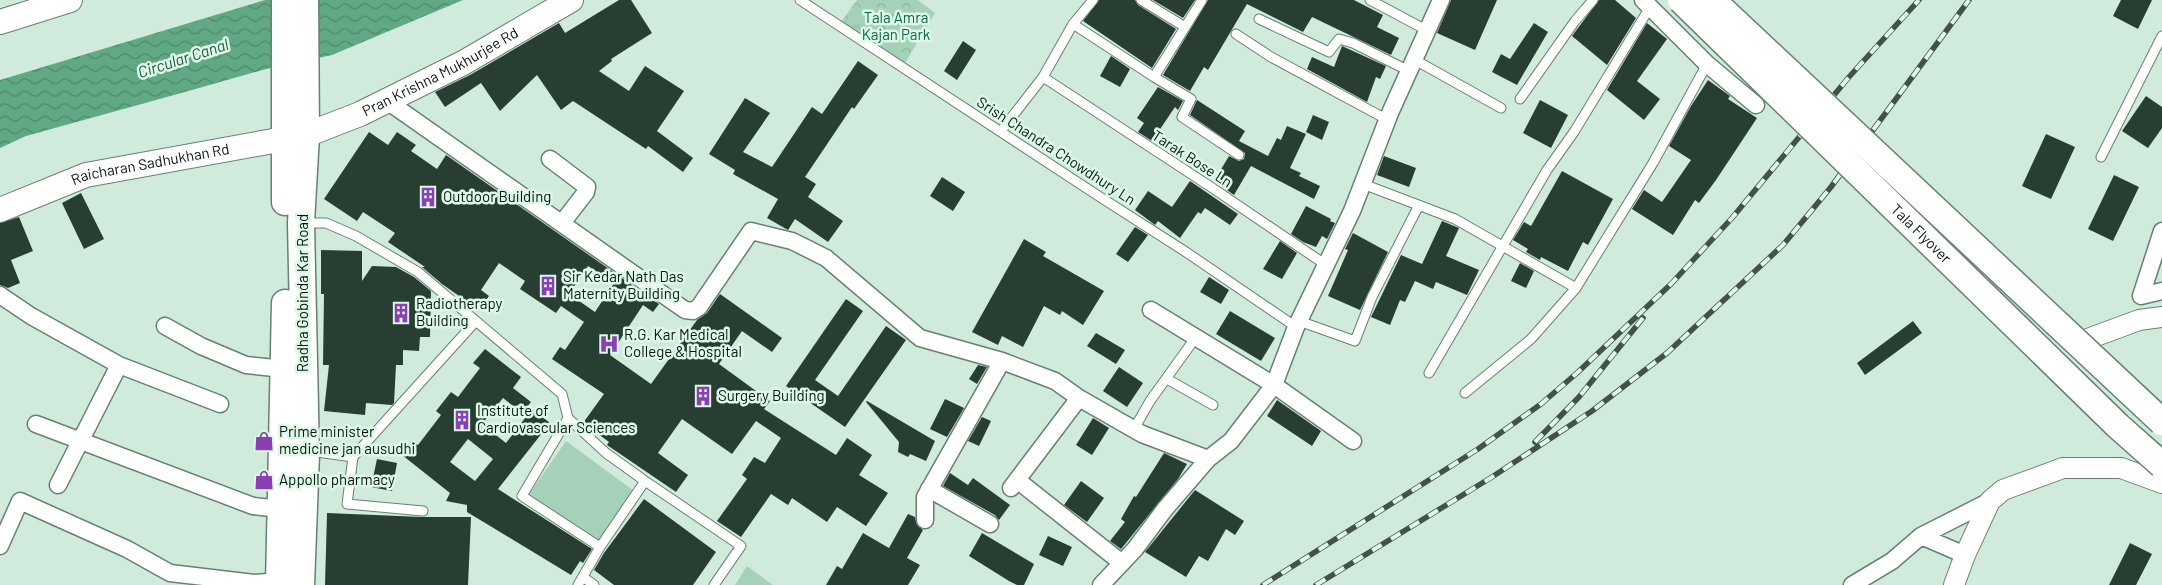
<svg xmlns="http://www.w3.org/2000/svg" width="2162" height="585" font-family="Barlow,sans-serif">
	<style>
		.park { fill: url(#park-crowns) }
		.garden { fill: #a5d1b9 }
		.water { fill: url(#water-waves) }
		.building { fill: #283e32; fill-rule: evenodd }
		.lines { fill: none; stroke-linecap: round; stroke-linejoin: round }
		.service-casing { stroke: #688073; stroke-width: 11 }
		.minor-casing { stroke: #688073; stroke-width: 19 }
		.tertiary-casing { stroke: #688073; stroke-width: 22 }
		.secondary-casing { stroke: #688073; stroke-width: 26 }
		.primary-casing { stroke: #688073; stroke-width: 29 }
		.service { stroke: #fff; stroke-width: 9 }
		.minor { stroke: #fff; stroke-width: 16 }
		.tertiary { stroke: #fff; stroke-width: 20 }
		.secondary { stroke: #fff; stroke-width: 24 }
		.primary { stroke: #fff; stroke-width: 26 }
		.rail-casing { stroke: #435149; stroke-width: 5.5 }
		.rail { stroke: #ddf8e9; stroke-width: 4; stroke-dasharray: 11; stroke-linecap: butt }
		.primary-bridge-casing { stroke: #688073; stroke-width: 29; stroke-linecap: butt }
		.primary-bridge { stroke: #fff; stroke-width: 26 }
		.labels { text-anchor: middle; stroke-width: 5; stroke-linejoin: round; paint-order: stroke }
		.park-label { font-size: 15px; fill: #0e6846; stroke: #ddf8e9 }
		.street-label { font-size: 15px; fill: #0b140f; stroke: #ddf8e9 }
		.poi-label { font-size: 15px; fill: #0b140f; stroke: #ddf8e9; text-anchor: start }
		.water-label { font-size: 16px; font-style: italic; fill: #235a41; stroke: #ddf8e9 }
	</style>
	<defs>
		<pattern id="park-crowns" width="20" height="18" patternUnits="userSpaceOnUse" patternTransform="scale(1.25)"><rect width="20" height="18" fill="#a5d1b9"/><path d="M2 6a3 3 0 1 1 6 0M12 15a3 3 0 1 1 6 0" fill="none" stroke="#8db39e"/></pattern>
		<pattern id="water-waves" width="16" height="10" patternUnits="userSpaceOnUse" patternTransform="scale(1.25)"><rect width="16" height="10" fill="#61a985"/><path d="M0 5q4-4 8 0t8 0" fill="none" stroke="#4e886b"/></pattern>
	</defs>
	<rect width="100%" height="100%" fill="#d0ebdc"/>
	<path class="park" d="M857,0h61l17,13 -30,50 -64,-41z"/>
	<path class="garden" d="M566,441l68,50 -34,50 -72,-45z
		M747,566l26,19h-38z"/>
	<path class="water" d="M265,0h198l-131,55 -66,14 -74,21 -166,46 -26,12v-68z"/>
	<path class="building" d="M619,0h12l21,33 -41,26 1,2 -13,10 30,20 16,-25 39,25 -27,40 36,27 -10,14 -35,-26 -2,3 -73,-48 -12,9 -24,-35 -37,36 -19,-28 -36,24 -10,-15 35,-17 89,-52 6,10z
		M1099,0h36l3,5 38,24 -24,39 -69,-47z
		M1153,0h42l-12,18z
		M1208,0h146l29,15 -6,12 22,11 -8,17 -79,-38 -9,15 -56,-28 -39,66 -4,-3 -14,24 -27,-16z
		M1451,0h46l-22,50 -38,-17z
		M1599,0h16l21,18 -29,47 -35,-29z
		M2121,0h31l-14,29 -25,-13z
		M1534,23l14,9 -31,53 -25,-13 9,-18 9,5z
		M1647,23l20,16 -30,42 23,18 -16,21 -37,-30z
		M963,41l13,9 -19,30 -13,-9z
		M1342,46l44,20 -6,13 -4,-2 -9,25 -60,-33 5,-12 22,10z
		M1111,56l19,13 -10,18 -20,-11z
		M858,61l20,14 -24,34 -2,-2 -47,70 11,7 -8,13 35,24 -15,21 -33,-23 -7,11 -21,-12 11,-19 -45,-25 2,-4 -26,-16 36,-56 25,15 -27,39 29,15 40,-60 10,7z
		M1708,80l22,16 -2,3 29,19 -41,62 -17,23 -4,-3 -22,35 -41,-26 12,-19 18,12 29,-42 -22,-14 22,-40z
		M1158,87l25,14 -5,9 -3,-3 -23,34 -14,-9 6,-9 -7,-5z
		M2146,96l16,11v21l-14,20 -26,-17z
		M1197,100l48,31 -6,10 29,15 9,-18 4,2 6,-14 19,8 -16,34 11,5 -2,3 21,10 -6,13 -63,-33 -17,29 -20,-14 15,-25 10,5 5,-2 1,-6 -55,-38z
		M1540,100l28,15 -17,33 -28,-15z
		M1313,115l16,7 -7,18 -16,-8z
		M369,132l19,13 9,-13 19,13 -5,6 26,18 9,-14 213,149 -6,8 -10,-7 -33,50 41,29 46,-64 10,-7 13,-19 62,44 -10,14 -30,-21 -23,33 51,37 -6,8 72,46 11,-17 25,17 -13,20 29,18 -22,33 -29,-19 -10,15 -35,-24 -4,7 -17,-11 -30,43 -24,-16 30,-42 -5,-4 12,-18 11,6 16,-25 -25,-17 -24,33 -50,-35 -24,34 30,22 -12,17 -69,-47 2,-3 -26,-19 21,-29 -52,-35 8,-12 5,3 19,-28 -23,-16 -5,7 -36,-24 5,-8 -26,-18 -18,27 8,6 -10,14 -37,-26 -20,-17h3l-37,-25 7,-9 -32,-21 -6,9 -33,-22zM588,266l26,17 -19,29 -26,-18z
		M2046,134l29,13 -24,52 -29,-13z
		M1384,156l32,12 -7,19 -32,-12z
		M1562,171l51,28 -25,46 -5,-3 -15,29 -27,-14 -1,3 -14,-8 2,-3 -15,-9 11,-18 7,4z
		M2114,175l25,12 -26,54 -25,-12z
		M942,177l23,15 -12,19 -23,-15z
		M1190,181l48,33 -8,11 -25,-17 -4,6 -3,-2 -18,26 -22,-17 -3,4 -20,-15 13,-19 24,16z
		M81,193l23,46 -20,10 -22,-46z
		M1306,206l25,13 -1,2 5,2 -8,16 -5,-3 -6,11 -13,-5 -12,-8z
		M19,217l14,34 -22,9 9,23 -12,5 -8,-3v-62z
		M1442,221l17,7 -13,28 33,14 -12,25 -31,-13 -3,7 -18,-8 -10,21 -5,-2 -10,25 -19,-8 30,-62 21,9z
		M1135,227l13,8 -20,27 -12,-8z
		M1353,233l35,19 -28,58 -32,-14 20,-46 -3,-1z
		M1024,239l22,13 -3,4 61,35 -21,34 -21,-14 -2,4 -16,-9 -21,41 -21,-11 -4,9 -26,-13z
		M1280,241l17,12 -15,26 -19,-10z
		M321,250l41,1v30l10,-15 24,1 18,10 17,14 -1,46h-10l-1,14 -16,-1v15h-7l-2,38 -2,2 -26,-2 -1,12 -41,-4 5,-46h-6l1,-71h-3z
		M1520,263l14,8 -8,17 -15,-7z
		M1209,277l20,13 -8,14 -21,-12z
		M846,299l17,12 -48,69 23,16 48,-70 20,14 -61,87 -59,-41z
		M1230,311l45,27 -14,23 -45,-27z
		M1913,321l9,12 -57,42 -8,-12z
		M1096,333l29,17 -9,14 -29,-18z
		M485,349l36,28 -8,11 18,14 -9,11 -19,-15 -21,26 24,19 26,-34 18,14 -52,66 94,60 -9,14 -3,-2 -9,14 -104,-63v-7l-21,-4 4,-8 -48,-38 11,-14 5,4 23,-30 -5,-4 15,-19 7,5 22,-29 -7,-5zM468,439l25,20 -18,22 -25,-19z
		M978,365l9,2 -10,17 -8,-5z
		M1119,367l24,16 -16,24 -24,-16z
		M945,399l19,9 -17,29 -17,-8z
		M1277,400l44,31 -9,15 -45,-30z
		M867,401l68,40 -9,20 -16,-7 -2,3 -10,-5 1,-10 -33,-40z
		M982,417l9,4 -12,25 -11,-5z
		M1093,418l16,10 -17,27 -16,-10z
		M1164,453l23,11 -9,15 -57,70 -11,-8 15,-19 -4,-3 13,-23 2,1z
		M377,459l20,4 -5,28 -21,-4z
		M950,473l18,12 5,-7 37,27 -11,15 -4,-5 -52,-29z
		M1081,481l23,17 -17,24 -23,-17z
		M1195,490l49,31 -9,14 -9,-6 -18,32 -9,-5 -13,21 -41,-25z
		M644,499l72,53 -23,33h-79l-20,-15 10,-17z
		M327,513l95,4h49l-3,68h-143z
		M908,514l7,3 2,8 6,5 -16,28 13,7 -12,20h-82l11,-19 5,3 21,-36 26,15z
		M982,533l52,31 -10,21h-7l-8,-4 -40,-25z
		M1048,536l24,11 -9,19 -24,-11z
		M2130,543l22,11 -16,31h-27z"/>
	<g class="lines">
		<defs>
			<path id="service" d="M800,0l297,195 89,57 110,75
				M1141,0l44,27
				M1370,0l58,31
				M1259,19l70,33 10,-13 14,4 56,28
				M1073,24l81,53 37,22 -9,18 57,38
				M1236,34l35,23 117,63
				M1415,60l86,48
				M1043,77l168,110 115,78
				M1154,77l48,-77
				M1520,99l55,-78 18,-21
				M1001,131l42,-54 30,-53 20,-24
				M2101,157l61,-121
				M1363,184l92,35 121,69 -45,51 -66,54
				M302,223h24l30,13 62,36 144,122 6,24 -46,78 78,51
				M1576,288l77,-125 54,-99
				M1299,321l56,20 17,-44 47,-92
				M1429,373l118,-203 27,-38 76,-125
				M1167,379l46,26
				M568,418l38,35 39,28 -45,66 -22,38
				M1134,429l16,-28 46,-64
				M317,452l36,5 123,-136
				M353,457l-6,47 76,7
				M645,481l96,65 -27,39
				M583,577l11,8"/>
			<path id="minor" d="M1643,0l64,64 49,41
				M387,101l298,209 8,1 6,-4 52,-76 41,10 34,17 94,80 82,23 53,20 24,17 63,36 66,25 23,-18 43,-56 22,-58 56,-116 38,-98 51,-113
				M550,159l37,28 -1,5 -24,31
				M0,295l31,21 88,49 101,39
				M2141,296l21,-65
				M2141,296l21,-5
				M1151,310l123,75 79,56
				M165,326l36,20 45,19 38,4
				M36,424l217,82 28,3
				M1017,480l105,83
				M58,485l61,-120
				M1011,488l68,-90
				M929,489l61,35
				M925,520v-23l77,-136
				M1921,536l69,-35
				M0,546l20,-45 107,48 43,24 84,10 26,-2
				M1101,585l34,-36 30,-40 43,-50
				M1852,585l40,-24 29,-25 44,19"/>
			<path id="tertiary" d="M2077,343l62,-23 23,-3
				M1954,585l11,-30 25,-54 13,-11 60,-22h58l41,15"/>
			<g id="secondary">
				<path d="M0,22l70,-22"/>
				<path id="s1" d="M0,210l86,-35 220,-40 54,-21 103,-51 108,-63"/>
			</g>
			<path id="primary" d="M285,0v202
				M279,585l6,-282
				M301,585l5,-131 -5,-231 5,-88 -1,-135"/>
		</defs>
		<use href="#service" class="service-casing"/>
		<use href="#minor" class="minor-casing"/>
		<use href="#tertiary" class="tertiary-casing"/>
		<use href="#secondary" class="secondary-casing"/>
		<use href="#primary" class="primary-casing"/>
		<use href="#service" class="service"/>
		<use href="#minor" class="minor"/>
		<use href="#tertiary" class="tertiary"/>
		<use href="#secondary" class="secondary"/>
		<use href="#primary" class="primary"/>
		<defs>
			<path id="rail" d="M1535,442l44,-45 64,-79
				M1263,585l215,-136 63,-45 36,-31 94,-89 61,-66 117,-141 70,-77
				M1316,585l176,-108 100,-66 75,-58 116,-108 48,-58 138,-187"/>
		</defs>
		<use href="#rail" class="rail-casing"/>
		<use href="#rail" class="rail"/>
		<defs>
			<g id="primary-bridge">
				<path id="s2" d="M1681,0l437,426 44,39"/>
				<path d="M1712,0l450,422"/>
			</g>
		</defs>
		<use href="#primary-bridge" class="primary-bridge-casing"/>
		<use href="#primary-bridge" class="primary-bridge"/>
	</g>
	<defs>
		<symbol id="building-bare" viewBox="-9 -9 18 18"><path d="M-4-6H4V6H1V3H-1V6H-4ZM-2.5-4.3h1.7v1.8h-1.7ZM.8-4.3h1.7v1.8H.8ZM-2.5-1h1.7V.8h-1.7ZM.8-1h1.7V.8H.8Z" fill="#8a40b3" stroke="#ddf8e9" stroke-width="2.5" paint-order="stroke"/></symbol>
		<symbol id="hospital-bare" viewBox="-9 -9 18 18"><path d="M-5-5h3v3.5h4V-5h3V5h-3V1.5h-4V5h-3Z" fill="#8a40b3" stroke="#ddf8e9" stroke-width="2.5" paint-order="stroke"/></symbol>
		<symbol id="shop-bare" viewBox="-9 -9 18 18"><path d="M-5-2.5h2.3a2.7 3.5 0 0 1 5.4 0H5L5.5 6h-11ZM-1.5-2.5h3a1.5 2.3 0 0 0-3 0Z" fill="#8a40b3" stroke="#ddf8e9" stroke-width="2.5" paint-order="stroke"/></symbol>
	</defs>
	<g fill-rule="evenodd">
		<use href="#building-bare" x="414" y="183" width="28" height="28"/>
		<use href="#building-bare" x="534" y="272" width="28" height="28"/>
		<use href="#building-bare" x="387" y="299" width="28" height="28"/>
		<use href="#hospital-bare" x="595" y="330" width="28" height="28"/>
		<use href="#building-bare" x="689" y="382" width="28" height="28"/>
		<use href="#building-bare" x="448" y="406" width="28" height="28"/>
		<use href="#shop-bare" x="250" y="427" width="28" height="28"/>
		<use href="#shop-bare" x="250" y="466" width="28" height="28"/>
	</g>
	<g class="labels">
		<g class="park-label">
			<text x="896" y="23">Tala Amra<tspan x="896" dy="17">Kajan Park</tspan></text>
		</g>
		<g class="street-label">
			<text dy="5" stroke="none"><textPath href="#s1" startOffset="465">Pran Krishna Mukhurjee Rd</textPath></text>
			<text transform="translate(1056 151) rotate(33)" y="5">Srish Chandra Chowdhury Ln</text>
			<text transform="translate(1192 159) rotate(33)" y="5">Tarak Bose Ln</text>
			<text dy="5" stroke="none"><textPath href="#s1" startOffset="158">Raicharan Sadhukhan Rd</textPath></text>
			<text dy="5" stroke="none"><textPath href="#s2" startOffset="335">Tala Flyover</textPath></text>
			<text transform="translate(303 293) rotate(-90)" y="5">Radha Gobinda Kar Road</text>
		</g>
		<g class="poi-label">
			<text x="443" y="202">Outdoor Building</text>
			<text x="563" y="282">Sir Kedar Nath Das<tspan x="563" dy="17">Maternity Building</tspan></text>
			<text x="416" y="309">Radiotherapy<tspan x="416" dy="17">Building</tspan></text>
			<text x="624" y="340">R.G. Kar Medical<tspan x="624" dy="17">College &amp; Hospital</tspan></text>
			<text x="718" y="401">Surgery Building</text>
			<text x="477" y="416">Institute of<tspan x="477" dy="17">Cardiovascular Sciences</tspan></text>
			<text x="279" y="437">Prime minister<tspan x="279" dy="17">medicine jan ausudhi</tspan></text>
			<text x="279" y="485">Appollo pharmacy</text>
		</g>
		<g class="water-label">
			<text transform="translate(183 58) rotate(-18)" y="6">Circular Canal</text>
		</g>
	</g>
</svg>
